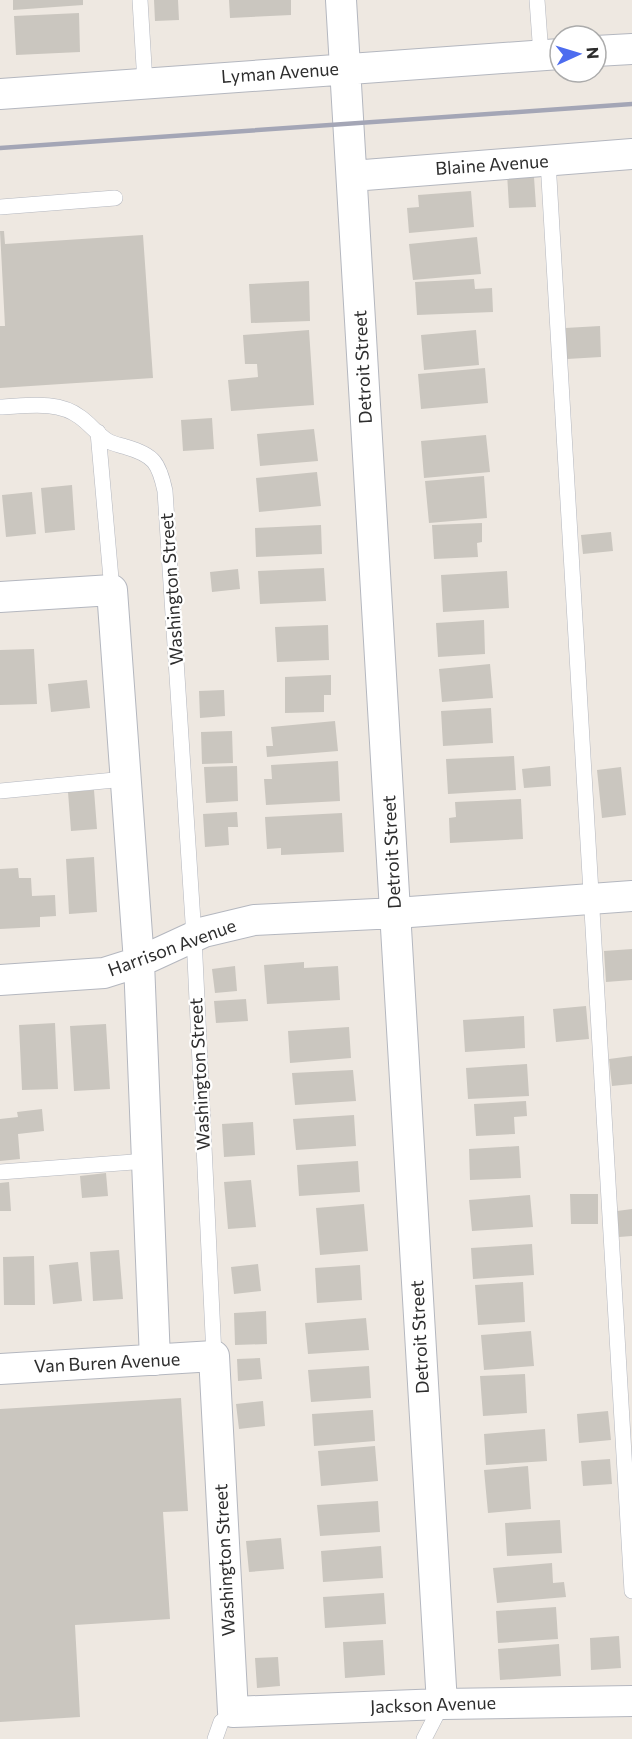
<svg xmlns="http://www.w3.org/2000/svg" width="632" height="1739" font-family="Commissioner,sans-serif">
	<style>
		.building { fill: #cac6bf }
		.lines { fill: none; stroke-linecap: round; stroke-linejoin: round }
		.service-casing { stroke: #b4b7bf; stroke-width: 16 }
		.minor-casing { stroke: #b4b7bf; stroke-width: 32 }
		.service { stroke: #fff; stroke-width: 15 }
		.minor { stroke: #fff; stroke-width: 30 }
		.rail { stroke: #a4a6b6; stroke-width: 4.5 }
		.labels { text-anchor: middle; stroke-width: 4.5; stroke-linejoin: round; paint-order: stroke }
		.street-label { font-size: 18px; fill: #2d2d2d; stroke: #fff }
	</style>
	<rect width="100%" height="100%" fill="#eee8e1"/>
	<path class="building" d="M13,0h70v5l-70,5z
		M154,0h24l1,20 -24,1z
		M229,0h62v15l-61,3z
		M79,13l1,39 -64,3 -2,-39z
		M524,172v6l10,-1 2,30 -27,1 -2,-35z
		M471,191l3,36 -65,6 -2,-25 12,-1 -1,-12z
		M0,231h4l1,13 138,-9 10,143 -153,10v-62h5z
		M477,237l4,37 -68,6 -4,-36z
		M474,279l1,10 17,-1 1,24 -76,3 -2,-33z
		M309,281l1,40 -59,2 -2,-39z
		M600,326l1,31 -34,2 -2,-31z
		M309,330l5,75 -83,6 -3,-31 30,-3 -1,-13h-12l-2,-29z
		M476,330l3,35 -55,5 -3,-35z
		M485,368l3,35 -67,6 -3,-35z
		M212,418l2,31 -31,2 -2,-31z
		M314,429l4,32 -58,5 -3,-32z
		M486,435l4,37 -66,6 -3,-37z
		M317,472l4,34 -62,6 -3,-34z
		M484,476l3,42 -58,5 -4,-42z
		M72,485l3,45 -30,3 -4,-45z
		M32,492l4,42 -30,3 -4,-42z
		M482,523v19l-5,1 1,14 -44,2 -2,-34z
		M321,525l1,29 -66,3 -1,-29z
		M611,532l2,19 -30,3 -2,-19z
		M324,568l2,33 -66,3 -2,-33z
		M238,569l2,20 -28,3 -2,-20z
		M507,571l2,37 -66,4 -2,-37z
		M484,620l1,34 -47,3 -2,-34z
		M328,625l1,35 -52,2 -2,-35z
		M34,649l3,55 -37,1v-55z
		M490,664l3,34 -51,4 -3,-33z
		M331,675v20h-7v17l-39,1v-36z
		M87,680l3,28 -39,4 -3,-28z
		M224,690l1,26 -25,2 -1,-27z
		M491,708l2,35 -50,3 -2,-35z
		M335,721l3,30 -71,6 -1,-11h7l-2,-19z
		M232,731l1,32 -31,1 -1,-32z
		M514,756l2,34 -68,4 -2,-35z
		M338,761l2,40 -74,4 -2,-26h8l-1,-14z
		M237,766l1,35 -32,2 -2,-36z
		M550,766l1,20 -27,2 -2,-19z
		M621,767l5,48 -24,3 -5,-48z
		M94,790l3,39 -26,2 -3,-39z
		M521,799l2,40 -73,4 -1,-25 7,-1 -1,-15z
		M237,812l1,15h-10l1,18 -24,2 -2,-33z
		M342,813l2,39 -63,3v-7l-14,1 -2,-32z
		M94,857l3,55 -28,2 -3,-55z
		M18,868l1,10h12l1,18 23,-1 1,21 -16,1v10l-40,2v-60z
		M632,949v31l-26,2 -2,-31z
		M304,962v6l34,-2 2,34 -73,4 -3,-39z
		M235,966l2,25 -22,2 -3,-24z
		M246,999l2,22 -32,2 -2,-22z
		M586,1006l3,33 -33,3 -3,-33z
		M524,1016l1,32 -60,4 -2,-32z
		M55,1023l3,66 -36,1 -3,-65z
		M106,1024l4,65 -36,2 -4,-65z
		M349,1027l2,31 -61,5 -2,-32z
		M632,1056v28l-20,2 -3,-27z
		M527,1064l2,32 -61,3 -2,-31z
		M353,1070l3,31 -61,4 -3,-32z
		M526,1101l1,15 -13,1 1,17 -39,2 -2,-32z
		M42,1109l2,22 -26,3 2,25 -20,2v-42l18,-2 -1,-5z
		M354,1115l2,31 -60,4 -3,-31z
		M253,1122l2,33 -31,2 -2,-33z
		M519,1146l2,32 -51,2 -1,-31z
		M358,1161l2,31 -61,4 -2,-31z
		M106,1173l2,23 -26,2 -2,-22z
		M251,1180l5,47 -28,2 -4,-47z
		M9,1182l2,29h-11v-28z
		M570,1194h28v30h-27z
		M530,1195l3,32 -61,4 -3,-31z
		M364,1204l4,47 -48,4 -4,-47z
		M632,1209v27l-13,1 -2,-26z
		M532,1244l2,31 -61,4 -2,-31z
		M119,1250l4,49 -30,2 -3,-49z
		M34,1256l1,49h-31l-1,-48z
		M78,1262l4,39 -29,3 -4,-39z
		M258,1264l3,27 -27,3 -3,-27z
		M360,1265l2,35 -45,3 -2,-35z
		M523,1282l2,40 -47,3 -3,-40z
		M266,1311l1,33 -32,1 -1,-32z
		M366,1318l3,32 -61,4 -3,-31z
		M531,1331l3,35 -50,4 -3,-35z
		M260,1358l2,21 -24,2 -1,-22z
		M369,1366l2,32 -60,4 -3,-32z
		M525,1374l2,39 -44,3 -3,-40z
		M181,1398l7,113 -25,1 7,107 -95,6 5,92 -80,5v-313z
		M263,1401l2,25 -26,3 -3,-25z
		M373,1410l2,31 -61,5 -2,-32z
		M608,1411l3,29 -32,3 -2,-29z
		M545,1429l2,32 -61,4 -2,-31z
		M375,1446l3,35 -57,5 -3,-35z
		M610,1459l2,25 -29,2 -2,-25z
		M528,1466l3,43 -43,4 -4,-43z
		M378,1501l2,31 -60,4 -3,-31z
		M560,1520l2,33 -55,3 -2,-33z
		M281,1538l3,31 -35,3 -3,-31z
		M381,1546l2,32 -60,4 -2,-31z
		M552,1563l1,20 11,-1 2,15 -69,6 -4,-35z
		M384,1593l2,31 -61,4 -2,-31z
		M556,1607l2,32 -60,4 -2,-32z
		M619,1636l2,32 -30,2 -1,-32z
		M383,1640l2,35 -40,3 -2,-36z
		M559,1644l2,32 -61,4 -2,-31z
		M278,1657l2,29 -23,2 -2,-30z"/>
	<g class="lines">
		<defs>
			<path id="service" d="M140,0l5,83
				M537,0l4,55
				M548,161l84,1430
				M0,207l115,-9
				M0,407c26,-1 58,-7 80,10 10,7 18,18 28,24 5,3 12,4 18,6 28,8 33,16 39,44l29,446 20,419
				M98,432l14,158
				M0,791l125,-12
				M0,1172l147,-11
				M215,1739l6,-17 12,-10
				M424,1739l18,-35"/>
			<path id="minor" d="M341,0l101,1704
				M596,51l36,-2
				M0,94l560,-40
				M352,176l280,-22
				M0,597l112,-7 27,372 16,398
				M0,980l104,-7 35,-11 65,-30 50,-12 142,-7 236,-17
				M0,1369l214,-13 19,356 209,-8 190,-3"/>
		</defs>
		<use href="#service" class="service-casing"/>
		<use href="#minor" class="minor-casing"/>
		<use href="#service" class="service"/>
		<use href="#minor" class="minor"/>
		<path class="rail" d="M0,148l632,-44"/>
	</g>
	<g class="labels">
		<g class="street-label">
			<text transform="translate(280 73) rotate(-4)" y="6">Lyman Avenue</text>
			<text transform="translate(492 165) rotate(-4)" y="6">Blaine Avenue</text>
			<text transform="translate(363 367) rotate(-93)" y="6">Detroit Street</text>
			<text transform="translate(172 589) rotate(-94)" y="6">Washington Street</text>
			<text transform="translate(392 852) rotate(-93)" y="6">Detroit Street</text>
			<text transform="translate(172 948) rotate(-20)" y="6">Harrison Avenue</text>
			<text transform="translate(200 1074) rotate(-93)" y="6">Washington Street</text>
			<text transform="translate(420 1337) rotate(-93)" y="6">Detroit Street</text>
			<text transform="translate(107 1363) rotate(-3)" y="6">Van Buren Avenue</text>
			<text transform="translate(225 1560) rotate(-93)" y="6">Washington Street</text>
			<text transform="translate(433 1705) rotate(-2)" y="6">Jackson Avenue</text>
		</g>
	</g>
	<g transform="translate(578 54) rotate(86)"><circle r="28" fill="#ffffff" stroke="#ababab" stroke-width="1.5"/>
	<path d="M0-4.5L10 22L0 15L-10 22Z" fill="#4d6cef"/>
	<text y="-9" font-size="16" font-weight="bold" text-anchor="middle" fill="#2d2d2d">N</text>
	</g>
</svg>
